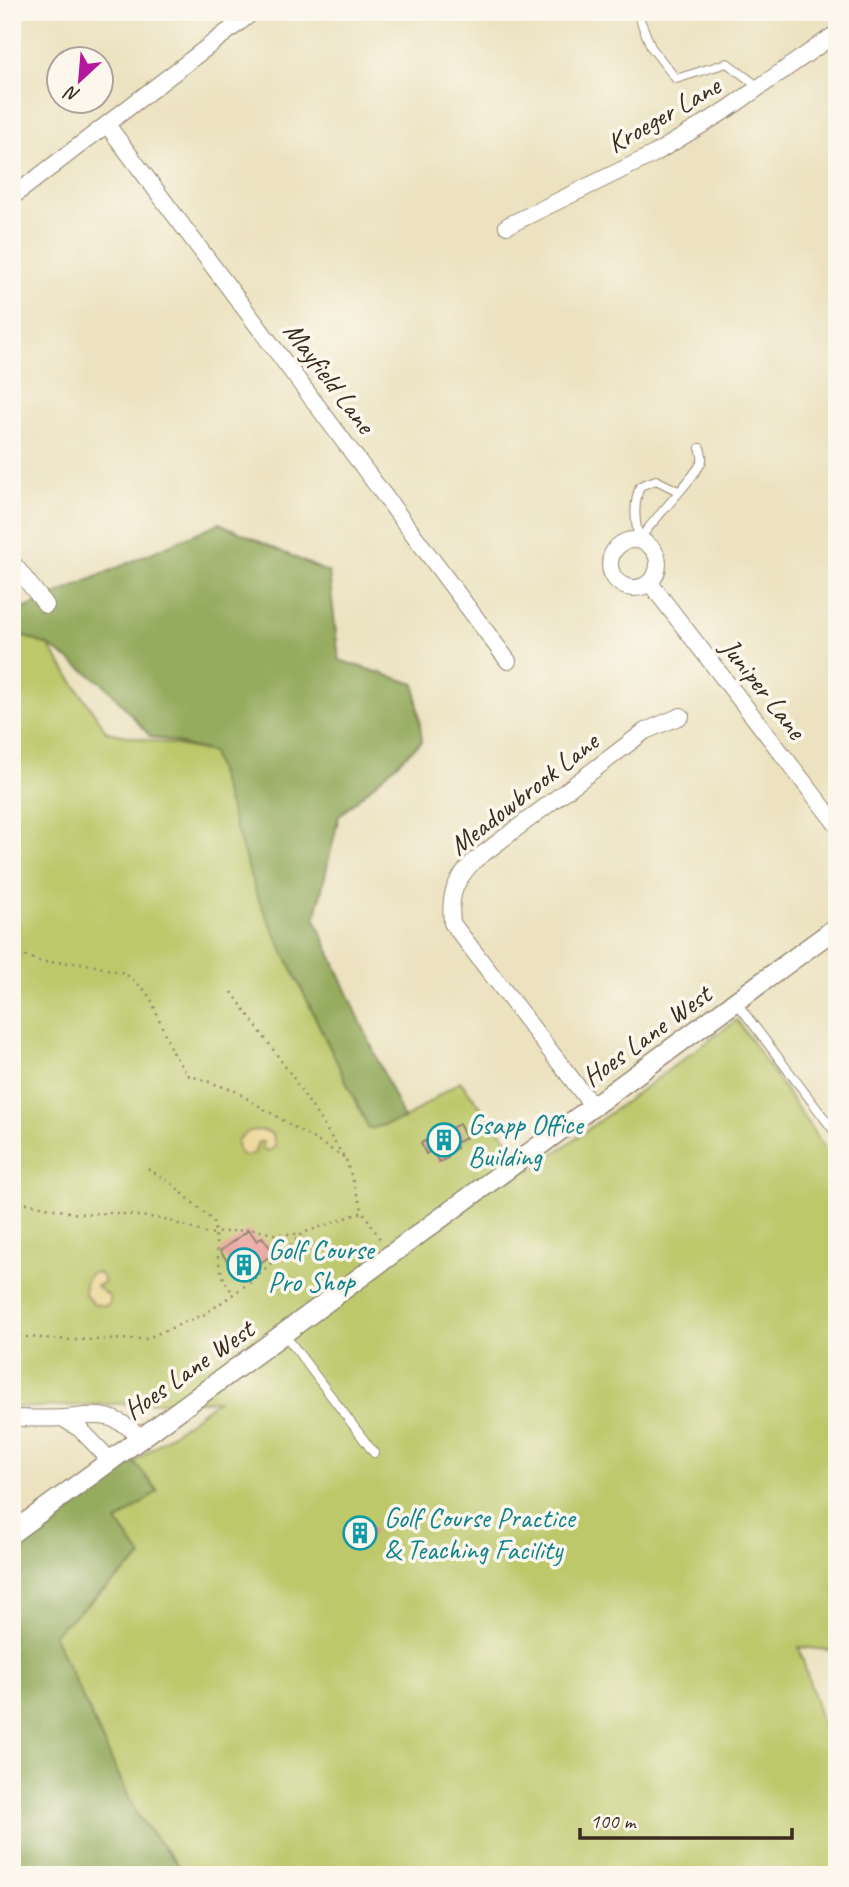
<svg xmlns="http://www.w3.org/2000/svg" width="849" height="1887" font-family="Caveat,sans-serif">
	<style>
		.green { fill: #bcc86a; stroke: #7c7944; stroke-width: 2 }
		.forest { fill: #95ac5e; stroke: #686b3e; stroke-width: 2 }
		.sand { fill: #eeda9e; stroke: #94825e; stroke-width: 2 }
		.building { fill: #e68c8b }
		.lines { fill: none; stroke-linecap: round; stroke-linejoin: round }
		.service-casing { stroke: #94866f; stroke-width: 10 }
		.minor-casing { stroke: #94866f; stroke-width: 18 }
		.tertiary-casing { stroke: #94866f; stroke-width: 22 }
		.path { stroke: #94866f; stroke-width: 2.5; stroke-dasharray: 2 5; stroke-linecap: butt }
		.service { stroke: #fff; stroke-width: 8 }
		.minor { stroke: #fff; stroke-width: 16 }
		.tertiary { stroke: #fff; stroke-width: 19 }
		.labels { text-anchor: middle; stroke-width: 7; stroke-linejoin: round; paint-order: stroke }
		.street-label { font-size: 28px; fill: #3b2a1e; stroke: #fbf7ec }
		.culture-label { font-size: 28px; fill: #0d838f; stroke: #fbf7ec; text-anchor: start }
	</style>
	<rect width="100%" height="100%" fill="#fbf7ec"/>
	<filter id="ink" filterUnits="userSpaceOnUse"><feTurbulence type="fractalNoise" baseFrequency=".0143" numOctaves="2"/><feDisplacementMap in="SourceGraphic" scale="14" xChannelSelector="R" yChannelSelector="G"/><feConvolveMatrix kernelMatrix="1 2 1 2 8 2 1 2 1" color-interpolation-filters="sRGB"/></filter>
	<filter id="wash" filterUnits="userSpaceOnUse"><feTurbulence type="fractalNoise" baseFrequency=".00686" numOctaves="4" result="noise"/><feDisplacementMap in="SourceGraphic" scale="28" xChannelSelector="R" yChannelSelector="G"/><feGaussianBlur stdDeviation="1.57" result="paint"/><feColorMatrix in="noise" values="0 0 0 0 0 0 0 0 0 0 0 0 0 0 0 0 0 1.4 0 .05"/><feComposite in="paint" operator="in"/></filter>
	<g filter="url(#wash)">
		<rect width="100%" height="100%" fill="#ece2c0"/>
		<path class="green" d="M12,632l36,13 59,87 105,20 45,144 112,233 35,-10 56,-38 72,89 205,-150 100,146v485l-38,-4 38,128v100h-651l-49,-60 -84,-181 89,-77 -25,-35 41,-31 -24,-29 84,-62 -206,8z"/>
		<path class="forest" d="M219,523l110,50 10,87 76,24 7,57 -83,75 -24,103 89,200 -35,10 -112,-233 -45,-144 -62,-16 -45,-51 -57,-40 -36,-13v-18z
			M134,1462l24,29 -41,31 25,35 -89,77 84,181 49,60h-174v-320z"/>
		<path class="sand" d="M262,1130l11,4 2,13 -7,4 -6,-3 1,-6h-5l-4,12 -11,2 -5,-6 -1,-10 13,-9z
			M91,1273h8l4,5v5l-7,3 14,11v5l-3,4 -14,-2 -9,-11 2,-13z"/>
		<g id="blocks">
			<path class="building" d="M459,1124l7,14 -11,5 2,5 -11,6 2,4 -9,4 -7,-12 -6,4 -5,-11z
				M249,1230l8,11 5,-4 12,16 -34,25 -20,-27z
				M364,1520l12,12 -22,16 -10,-14z"/>
		</g>
	</g>
	<g filter="url(#ink)">
		<use href="#blocks" fill-opacity="0" stroke="#94866f" stroke-width="2"/>
		<g class="lines">
			<defs>
				<path id="service" d="M637,12l14,35 25,32 51,-16 32,24
					M639,540c11,-17 62,-69 63,-80 1,-4 -1,-8 -2,-12
					M639,540c-4,-19 -6,-35 1,-54l16,-6 22,11
					M737,1003l100,132
					M285,1335l89,118"/>
				<path id="minor" d="M108,126l400,535
					M12,197l241,-185
					M507,226l147,-72 74,-45 109,-76
					M610 564a24 24 0 1 1 48 0a24 24 0 1 1-48 0Z
					M12,562l34,43
					M649,582l188,243
					M594,1108l-142,-185c-3,-29 3,-43 23,-63l170,-129 36,-15
					M12,1418c17,0 34,1 51,0 38,-3 47,-7 78,19
					M62,1418l18,11 30,31"/>
				<path id="tertiary" d="M12,1533l825,-606"/>
			</defs>
			<use href="#service" class="service-casing"/>
			<use href="#minor" class="minor-casing"/>
			<use href="#tertiary" class="tertiary-casing"/>
			<path class="path" d="M822,12l7,8
				M12,848v11
				M12,945l11,9
				M12,951l29,11 41,1 42,10 18,14 9,12 21,53 16,23 45,15 112,68
				M232,992l60,84 54,84 17,52 19,30
				M148,1169l23,14 42,38c5,26 2,52 21,73
				M26,1203l52,11 37,-1 49,6 44,15 43,-5 23,5h27
				M12,1336l59,4 74,-1 60,-25 47,-33 51,-48 60,-21"/>
			<use href="#service" class="service"/>
			<use href="#minor" class="minor"/>
			<use href="#tertiary" class="tertiary"/>
		</g>
	</g>
	<defs>
		<symbol id="building-ring" viewBox="-11 -11 22 22"><circle r="9.5" fill="#fbf7ec" stroke="#0f9aa8" stroke-width="1.5"/><path d="M-4-6H4V6H1V3H-1V6H-4ZM-2.5-4.3h1.7v1.8h-1.7ZM.8-4.3h1.7v1.8H.8ZM-2.5-1h1.7V.8h-1.7ZM.8-1h1.7V.8H.8Z" fill="#0f9aa8"/></symbol>
	</defs>
	<g fill-rule="evenodd">
		<use href="#building-ring" x="425" y="1121" width="38" height="38"/>
		<use href="#building-ring" x="225" y="1246" width="38" height="38"/>
		<use href="#building-ring" x="341" y="1514" width="38" height="38"/>
	</g>
	<g class="labels">
		<g class="street-label">
			<text transform="translate(663 114) rotate(-30)" y="10">Kroeger Lane</text>
			<text transform="translate(330 377) rotate(53)" y="10">Mayfield Lane</text>
			<text transform="translate(764 688) rotate(52)" y="10">Juniper Lane</text>
			<text transform="translate(523 793) rotate(-38)" y="10">Meadowbrook Lane</text>
			<text transform="translate(646 1035) rotate(-36)" y="10">Hoes Lane West</text>
			<text transform="translate(188 1369) rotate(-35)" y="10">Hoes Lane West</text>
		</g>
		<g class="culture-label">
			<text x="468" y="1134">Gsapp Office<tspan x="468" dy="32">Building</tspan></text>
			<text x="268" y="1259">Golf Course<tspan x="268" dy="32">Pro Shop</tspan></text>
			<text x="384" y="1527">Golf Course Practice<tspan x="384" dy="32">&amp; Teaching Facility</tspan></text>
		</g>
	</g>
	<rect width="849" height="1887" fill="none" stroke="#fbf7ec" stroke-width="42"/>
	<g transform="translate(80 80) rotate(206)"><circle r="33" fill="#fbf7ec" stroke="#aea59a" stroke-width="2"/>
	<path d="M0-5L12 26L0 18L-12 26Z" fill="#b5179e"/>
	<text y="-10" font-size="19" font-weight="bold" text-anchor="middle" fill="#3b2a1e">N</text>
	</g>
	<path d="M580 1828v10h212v-10" fill="none" stroke="#3b2a1e" stroke-width="3.5"/>
	<text x="590" y="1828" font-size="21" fill="#3b2a1e" stroke="#fbf7ec" stroke-width="5" paint-order="stroke">100 m</text>
</svg>
